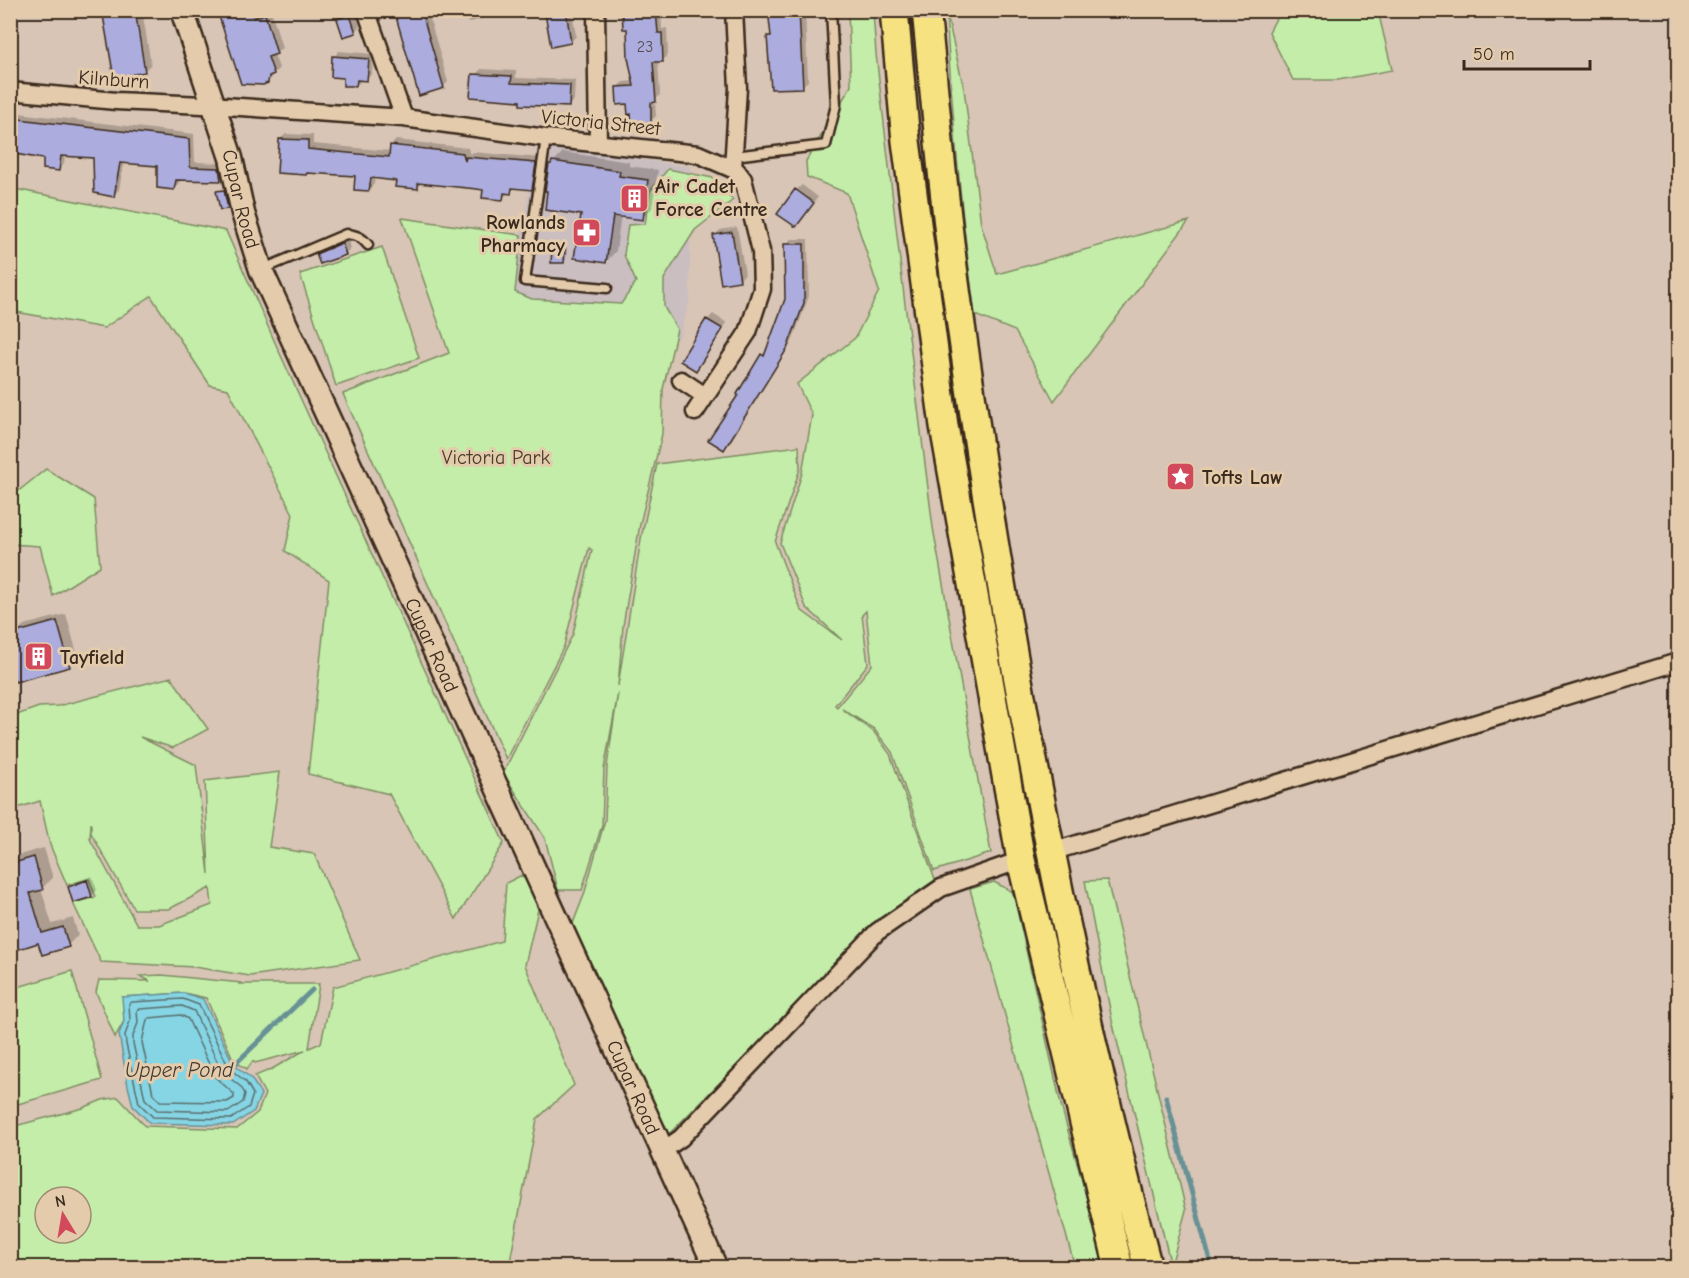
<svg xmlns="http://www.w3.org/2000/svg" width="1689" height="1278" font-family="'Comic Neue',sans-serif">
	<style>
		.built { fill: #cbbec1 }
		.green { fill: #c3eda9; stroke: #7f8c64; stroke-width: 1.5; fill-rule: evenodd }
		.water { fill: #86d5e4; stroke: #689195; stroke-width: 1.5 }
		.shadow { fill: #0003 }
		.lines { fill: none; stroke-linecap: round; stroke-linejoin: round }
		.shore { stroke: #596e6d; stroke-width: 1.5 }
		.stream { stroke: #689195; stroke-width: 5 }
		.building { fill: #acadde; stroke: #3b2a1e; stroke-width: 1.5 }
		.service-casing { stroke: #3b2a1e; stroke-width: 13 }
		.minor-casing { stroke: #3b2a1e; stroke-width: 21 }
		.secondary-casing { stroke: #3b2a1e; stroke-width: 27 }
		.trunk-casing { stroke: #3b2a1e; stroke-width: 32 }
		.service { stroke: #e3cbab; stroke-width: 8 }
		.minor { stroke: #e3cbab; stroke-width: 16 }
		.secondary { stroke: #e3cbab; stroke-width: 22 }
		.trunk { stroke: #f7e281; stroke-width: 27 }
		.labels { text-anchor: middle; stroke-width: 6; stroke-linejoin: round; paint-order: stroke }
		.number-label { font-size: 16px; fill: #574b4e }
		.street-label { font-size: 20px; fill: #3b2a1e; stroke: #e3cbab }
		.poi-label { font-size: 20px; font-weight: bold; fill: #3b2a1e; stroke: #e3cbab; text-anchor: start }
		.park-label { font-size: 20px; fill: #493e2c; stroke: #e3cbab }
		.water-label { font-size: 21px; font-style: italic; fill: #423b32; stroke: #e3cbab }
	</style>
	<rect width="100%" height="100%" fill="#d8c5b5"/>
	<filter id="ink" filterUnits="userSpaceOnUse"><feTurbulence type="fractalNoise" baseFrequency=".0167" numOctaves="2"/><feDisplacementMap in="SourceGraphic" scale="12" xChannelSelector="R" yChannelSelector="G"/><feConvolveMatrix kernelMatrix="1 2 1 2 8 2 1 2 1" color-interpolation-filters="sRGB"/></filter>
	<g filter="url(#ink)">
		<path class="built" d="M538,143l152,24v133l-11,38 -166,-26 8,-77z"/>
		<path class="green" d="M848,11h25l3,43 28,242 29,232 58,325 -57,18 -42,-119 -18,-23 -32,-20 32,23 16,22 45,126 -54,39 -213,216 -96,-209 12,-31 21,-75 2,-54 11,-73 -14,76 -2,56 -20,65h-24l-13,-52 -42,-65 70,-139 19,-84 -3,-2 -25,98 -58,113 -163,-365 106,-41 -47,-135 119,17 -6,57 17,7 89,5 15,-22 -12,-27 4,-30 17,-1 5,-33 18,-22 45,9 20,22 -38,30 -31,49v28l13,22 -14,60 -1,45 -22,90 -17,102 -5,60 23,-147 16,-75 142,-18 1,23 -25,73 26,68 41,30 -36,-33 -26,-64 22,-70 10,-58 -15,-31 58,-46 24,-47 -32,-98 -40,-16 -1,-16 45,-75zM866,611l6,54 -35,42 -2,-2 33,-41 -6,-49z
			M946,11l18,78 17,135 16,50 192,-53 -135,180 -39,-70 -40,-16c-14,-101 -23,-202 -29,-304z
			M1280,11h98l14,59 -54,10h-45l-24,-48z
			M10,188l216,43 51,116 227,496 -48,76 -67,-125 -81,-20 21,-194 -44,-29 8,-37 -65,-125 -18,-4 -59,-89 -47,32 -93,-17z
			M382,247l37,111 -83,28 -36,-112z
			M46,469l48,30 6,67 -47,30 -13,-50 -30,-2 1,-47z
			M171,677l37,52 -35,19 -33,-11 56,28 13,109 -4,-93 75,-9 -11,75 45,7 46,106 -110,16 -56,-9 -93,-5 -28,-59 23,-6 -7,-18 -22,6 -17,-40 -10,-44 -29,9v-93l28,-10 19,-1zM91,823v10l43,76h35l41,-21 2,17 -53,20h-22l-47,-86z
			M522,875l18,26 -15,64 49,120 -37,34 -28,148 -498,1v-141l72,-19 19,-8 16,-3 27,29 92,3 21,-17 7,-18 -10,-18 17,-7 33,-19 -50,13 -2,-2 -6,8 -13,-8 -28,-63 -22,-5 -61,4 1,24 -9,16 -19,-45 3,-12 51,1 -10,-5 22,-1 80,8 -3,1h80l-10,64 12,-5 12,-56 169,-46 4,-58zM45,1197h36v36h-36z
			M1107,880l79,330 -15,56 -59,-246 -27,-139z
			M994,882l19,10 49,217 44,158h-31l-105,-378z
			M72,971l30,109 -91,26v-117z"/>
		<path class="water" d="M184,993l19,6 31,66 17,13 10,16 -7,17 -21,14 -83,-2 -17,-17 -5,-20 -9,-52 5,-13 -2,-24z"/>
		<path class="shadow" d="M104,10h38l9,54 -7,7z
			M219,10h39l1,3 12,-3 11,38 -8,6 5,14 -12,14z
			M336,10h20l4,16 -5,5 -11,4z
			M395,10h42l-8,6 19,66 -5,5z
			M466,10h26v1l-5,6 -19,6z
			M549,10h23l4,26 -5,6 -24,-29z
			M623,10h38l1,19 5,-1 1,27 -5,5 -5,1 2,34 -5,5 1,16 -5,5 -22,-18 -12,-16 6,-5 12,-1 -6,-53z
			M770,10h35l3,71 -6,5 -33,-50 3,-3z
			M339,51l34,3 -1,20 -16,11 -11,-9 -11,-19z
			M481,69l35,2v7l59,2 -1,20 -6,6 -88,-9 -4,-23z
			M10,112l184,22 1,28 29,1 1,11 -5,5 -40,-1 -1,5 -5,5 -15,-23 -35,-3 -5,28 -6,5 -19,-38 -29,-2 -1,9 -5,6 -14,-12 -35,-6z
			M286,134l27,1v9l78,7v-6l5,-5 72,8 2,7 3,-3 68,6 -4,25 -6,5 -15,-1 -13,11 -18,-9 -63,-7 -4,5 -21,-7 -22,-3 -1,7 -5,6 -12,-15 -77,-36z
			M563,152l66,10v4l29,4 -6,38 -10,10 -21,-3 -5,36 -10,11 -24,-48 -32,-49z
			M802,185l16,12 -17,23 -5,-30z
			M226,188l4,17 -3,2 -9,-15z
			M737,227l8,47 -6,6 -24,-45 5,-5z
			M347,238l4,10 -6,6h-27l5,-5z
			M791,239h17l1,57 -17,46 -62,101 -6,5 16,-54 22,-39 5,-5 19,-51v-54z
			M556,247h11l-1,13 -2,2 -10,-13z
			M713,314l14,9 -31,46 11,-49z
			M66,614l12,43 -9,9 -59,-5v-16l6,-5 -1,-7 9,-8z
			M44,848l9,30 -12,11 11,35 21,-6 5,17 -10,10 -29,-4 -29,9v-25l7,-2 -3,-10 3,-4 -7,-23v-25l5,-5z
			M92,876l5,14 -5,6 -18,6 -4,-15 5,-5z"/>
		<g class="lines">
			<path class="shore" d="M183,999l16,6 30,63 17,14 7,12 -4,13 -18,12 -78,-2 -14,-14 -13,-59 -1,-9 5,-14 -1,-17 3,-2z
				M182,1006l12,5 28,61 19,15 4,7 -2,8 -15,10 -71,-2 -12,-11 -12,-56v-7l5,-13 -1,-12 3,-2z
				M181,1015l7,4 27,58 19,17v4l-7,4 -67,-1 -7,-7 -11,-52 5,-22 2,-2z"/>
			<path class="stream" d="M234,1065l78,-75
				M1166,1097l46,171"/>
		</g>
		<path class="building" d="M102,10h33l10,62 -31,6z
			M217,10h34l3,8 11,-4 12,40 -9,3 6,17 -5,2 -1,7 -5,2 -22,-1z
			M394,10h27l23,78 -25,8z
			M557,10h9l5,33 -20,4 -6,-34z
			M622,10h34l2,23h4l1,29h-10l3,40 -5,1v20l-19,1 -1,-10 -3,1 -1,-11 -10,1 -1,-18 18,-1 -6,-28 -1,-29h-4z
			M768,10h31l4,78 -32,1 -4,-53h4z
			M350,15l6,18 -13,4 -6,-18z
			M332,56l37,3 -2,22 -10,-1 -1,6h-13v-8l-12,-1z
			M472,74l40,2 -1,7 59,2 -1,22 -49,-2v-4l-50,-4z
			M10,118l179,21 1,28 29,1 2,13 -45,-1 -2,10 -17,-2v-22l-37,-3 -6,34 -20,-4 -1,-35 -32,-2 -2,15 -16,-2v-10l-33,-6z
			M279,139l29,1v9l81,8 1,-12 73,8 2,8 1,-4 70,6 -4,27 -20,-2 -1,6 -7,-1 -1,7 -21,-2 1,-8 -6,-1 -59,-6v6l-23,-2 1,-6 -25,-3 -2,13 -15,-1 1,-14 -48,-3 -1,2 -29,-2z
			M552,161l68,10 -1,5 29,4 -5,40 -30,-4 -7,47 -32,-5 7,-43 -36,-5 2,-19h-2l4,-27h2z
			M795,189l19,14 -18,24 -19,-13z
			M224,190l4,19 -8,1 -4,-19z
			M732,232l8,49 -19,3 -8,-49z
			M342,243l4,12 -26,9 -4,-10z
			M784,244h20v59l-17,46 -63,101 -16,-10 30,-45 -1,-1 24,-40 3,2 21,-57z
			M552,248l13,1 -1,14h-13z
			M706,319l17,10 -27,42 -16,-10z
			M57,621l13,46 -55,15 -5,-15v-21l7,-1 -3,-12z
			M34,857l9,33 -13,3 12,40 21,-6 6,20 -27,8 -4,-12 -28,9v-20l7,-2 -5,-17 4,-2 -6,-20v-27z
			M87,880l5,17 -19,6 -5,-16z"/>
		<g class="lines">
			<defs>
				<path id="service" d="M546,138l-21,143 82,7
					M734,156l92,-11 10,-40 -5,-95
					M261,270l85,-36c10,1 16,3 22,11"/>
				<path id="minor" d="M366,10l38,108
					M596,10l2,133
					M10,91l106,10 109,5 179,12 142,20 152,16 39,17 6,8 18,72 1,38 -14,43 -53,80
					M733,169l5,-81 -4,-78
					M681,380l24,16
					M1051,852l627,-190
					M662,1151l19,-13 196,-206 64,-44 80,-28"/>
				<g id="secondary">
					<path id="s1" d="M182,10l49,148 12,55 18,57 455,998"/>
				</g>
				<path id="trunk" d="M894,10l12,131 38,285 77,434 98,408
					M926,10c10,98 18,197 32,294 45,324 106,647 190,964"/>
			</defs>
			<use href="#service" class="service-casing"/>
			<use href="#minor" class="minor-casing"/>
			<use href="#secondary" class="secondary-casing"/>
			<use href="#trunk" class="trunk-casing"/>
			<use href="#service" class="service"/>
			<use href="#minor" class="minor"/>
			<use href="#secondary" class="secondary"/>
			<use href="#trunk" class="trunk"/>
		</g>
	</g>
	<defs>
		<symbol id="building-square" viewBox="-11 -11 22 22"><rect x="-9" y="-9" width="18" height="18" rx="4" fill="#d1495b" stroke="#e3cbab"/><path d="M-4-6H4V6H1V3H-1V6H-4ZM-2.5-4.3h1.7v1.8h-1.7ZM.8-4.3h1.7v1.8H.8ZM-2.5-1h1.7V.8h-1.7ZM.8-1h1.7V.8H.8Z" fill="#fff"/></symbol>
		<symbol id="pharmacy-square" viewBox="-11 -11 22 22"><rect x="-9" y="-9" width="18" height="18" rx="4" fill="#d1495b" stroke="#e3cbab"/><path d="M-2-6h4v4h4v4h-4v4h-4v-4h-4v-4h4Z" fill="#fff"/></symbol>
		<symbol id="sight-square" viewBox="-11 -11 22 22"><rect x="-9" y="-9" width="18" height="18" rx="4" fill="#d1495b" stroke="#e3cbab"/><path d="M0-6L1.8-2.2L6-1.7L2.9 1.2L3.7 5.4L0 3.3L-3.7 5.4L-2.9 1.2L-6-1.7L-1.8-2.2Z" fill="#fff"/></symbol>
	</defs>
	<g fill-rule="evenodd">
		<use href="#building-square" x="618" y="182" width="33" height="33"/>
		<use href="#pharmacy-square" x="570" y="216" width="33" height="33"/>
		<use href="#sight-square" x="1164" y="460" width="33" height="33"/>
		<use href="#building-square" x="22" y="640" width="33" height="33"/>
	</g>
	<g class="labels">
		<g class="number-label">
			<text x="645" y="52">23</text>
		</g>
		<g class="street-label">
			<text transform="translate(114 79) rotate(4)" y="7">Kilnburn</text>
			<text transform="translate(601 122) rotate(6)" y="7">Victoria Street</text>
			<text dy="7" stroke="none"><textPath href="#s1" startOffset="198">Cupar Road</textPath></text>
			<text dy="7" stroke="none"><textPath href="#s1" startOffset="684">Cupar Road</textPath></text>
			<text dy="7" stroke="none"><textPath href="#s1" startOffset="1170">Cupar Road</textPath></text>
		</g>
		<g class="poi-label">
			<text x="655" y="193">Air Cadet<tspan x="655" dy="23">Force Centre</tspan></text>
			<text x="565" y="229" text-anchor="end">Rowlands<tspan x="565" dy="23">Pharmacy</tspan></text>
			<text x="1202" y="484">Tofts Law</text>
			<text x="60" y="664">Tayfield</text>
		</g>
		<g class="park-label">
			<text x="496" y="464">Victoria Park</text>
		</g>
		<g class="water-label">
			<text x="179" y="1077">Upper Pond</text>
		</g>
	</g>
	<rect width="1689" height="1278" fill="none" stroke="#e3cbab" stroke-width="36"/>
	<rect x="18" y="18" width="1653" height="1242" fill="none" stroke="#3b2a1e" stroke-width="2" filter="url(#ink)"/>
	<g transform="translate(63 1215) rotate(349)"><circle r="28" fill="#e3cbab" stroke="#a08b73" stroke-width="1.5"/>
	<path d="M0-4.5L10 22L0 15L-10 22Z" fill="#d1495b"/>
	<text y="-9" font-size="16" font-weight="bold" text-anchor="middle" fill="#3b2a1e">N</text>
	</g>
	<path d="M1464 60v9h126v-9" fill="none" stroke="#3b2a1e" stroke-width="3"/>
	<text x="1473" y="60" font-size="18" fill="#3b2a1e" stroke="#e3cbab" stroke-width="4.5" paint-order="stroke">50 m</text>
</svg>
